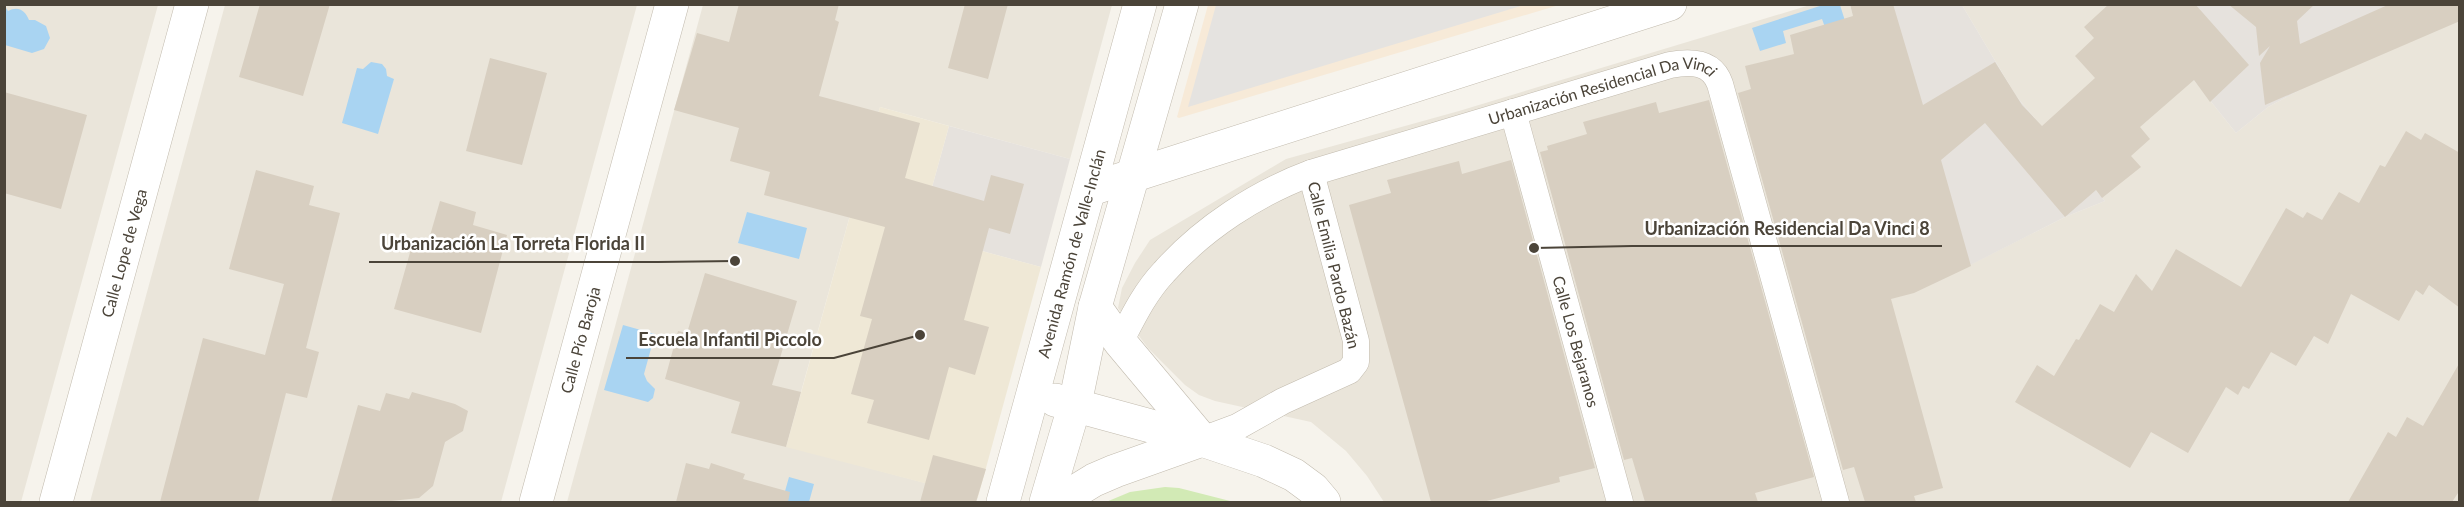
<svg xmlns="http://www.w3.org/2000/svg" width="2464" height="507" font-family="Lato,sans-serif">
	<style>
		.residential { fill: #eae5da }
		.commercial { fill: #f7ead8 }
		.industrial { fill: #e6e2dd }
		.education { fill: #efe8d6 }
		.green { fill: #d2eab5 }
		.parking { fill: #e5e3e0 }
		.water { fill: #a9d4f2 }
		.building { fill: #d8cfc1 }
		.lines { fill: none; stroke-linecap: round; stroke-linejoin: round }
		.lane-casing { stroke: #c2bbae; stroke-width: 27 }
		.street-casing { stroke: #c2bbae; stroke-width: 34 }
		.lane { stroke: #fff; stroke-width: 26 }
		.street { stroke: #fff; stroke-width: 33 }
		.labels { text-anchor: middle; stroke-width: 5; stroke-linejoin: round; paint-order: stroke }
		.street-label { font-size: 16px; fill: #4b4439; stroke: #fff }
		.leader { fill: none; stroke: #4b4439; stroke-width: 2 }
		.callout-dot { fill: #4b4439; stroke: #fff; stroke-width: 2 }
		.callout-label { font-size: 18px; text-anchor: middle; font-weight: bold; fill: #4b4439; stroke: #fff; stroke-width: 5; stroke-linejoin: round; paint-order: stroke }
	</style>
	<rect width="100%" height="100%" fill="#f6f3ec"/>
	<path class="residential" d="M4,5h154l-137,497h-17z
		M225,5h412l-136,497h-411z
		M703,5h409l-42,154 -190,-52 -94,339 192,51 -2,5h-409z
		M1810,5h40l84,278 131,-66 40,-16 -89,-105 -54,-91h233l-10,64 51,64 32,-26 37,-20 154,-67v482h-1075l-17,-26 -21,-25 -35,-29 -96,-21 -16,-6 -14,-10 -37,-37 -30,-40 4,-20 13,-25 15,-23 136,-81 173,-48z"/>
	<path class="commercial" d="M1208,5h351l-380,113 -2,-1z"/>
	<path class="industrial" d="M1850,5h112l54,91 89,105 -40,16 -132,67z
		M2195,5h264l-191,102 -32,26 -51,-64z
		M949,126l121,33 -29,108 -122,-33z"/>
	<path class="education" d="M880,107l69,19 -30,108 122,33 -63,230 -192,-50z"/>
	<path class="green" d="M1165,487l14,1 55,14h-128l24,-10z"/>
	<path class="parking" d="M1216,5v-1l308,1 -336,102z"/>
	<path class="water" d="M1826,4l14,1 6,19 -20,6 -4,-11 -39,12 3,12 -26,8 -8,-23z
		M4,5l4,6c10,-5 17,-1 21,9h6l11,6 4,12 -6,11 -12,4 -27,-8z
		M371,62l11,2 4,5 1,7 7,3 -16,55 -36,-11 15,-55 6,1z
		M747,212l60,16 -8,31 -61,-16z
		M623,325l32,9 -11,40 3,7 8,8 -2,9 -5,4 -44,-12z
		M789,477l25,7 -5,18h-27z"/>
	<path class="building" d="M260,4h70l-27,92 -64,-19z
		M739,4h100l-4,16 4,2 -20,74 101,27 -15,55 79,23 7,-26 33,9 -14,50 -21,-6 -25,92 25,7 -14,48 -26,-8 -20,73 -62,-17 7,-23 -23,-6 21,-75 -12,-3 25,-89 -121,-32 6,-23 -40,-11 9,-33 -65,-18 23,-77 32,9z
		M965,4h43l-20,75 -40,-11z
		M1850,4h43l30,101 72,-43 27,43 20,21 53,-48 -20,-22 19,-18 -10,-11 25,-23h86l54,61 -39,37 -16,-22 -54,47 10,12 -19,17 10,11 -39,31 -6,-8 -31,27 -80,-94 -44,37 30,106 -57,27 -23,6 52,189 -29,8 2,6h-51l-11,-35 -11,3 -105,-377 13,-4 -6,-23 49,-12 -4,-19 63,-19z
		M2228,4h87l-18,17 3,23 90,-40h70v17l-195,84 -5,-42 10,-17 -11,10 -3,-29z
		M490,58l57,15 -25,92 -56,-14z
		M4,92l83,23 -26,94 -57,-16z
		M1709,100l105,377 -59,16 3,9h-113l-13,-44 -8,2 -84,-308 8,-2 -1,-4 40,-12 -4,-12 73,-20 3,11z
		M2406,131l15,9 4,-7 35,20v155l-31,-23 -6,10 -7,-5 -17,31 -48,-27 -23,50 -14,-8 -18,30 -25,-14 -22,37 -6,-3 -5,9 -12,-8 -38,66 -37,-21 -21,36 -115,-66 22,-37 17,11 22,-37 3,1 21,-36 14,8 22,-38 16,17 24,-42 65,38 45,-79 17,10 4,-6 15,8 17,-28 20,11 21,-38 5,2z
		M1511,160l84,308 -36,9 1,5 -77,20h-52l-82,-297 42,-12 -4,-13 72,-19 3,13z
		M256,170l58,16 -5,19 31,8 -34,135 13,4 -12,46 -21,-5 -28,109h-98l43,-164 62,17 19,-71 -55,-15z
		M440,201l36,11 -3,13 34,10 -26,98 -87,-24 19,-67 14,4z
		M705,273l92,28 -25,84 29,7 -15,55 -55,-14 9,-31 -75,-23 13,-48 9,2z
		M2460,362v128l-8,12h-104l40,-70 8,5 11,-20 16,9z
		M412,392l43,12 13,7 -5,20 -18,11 -12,44 -14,12 -37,4h-51l27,-97 22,6 6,-18 23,6z
		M933,455l53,14 -10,33h-56z
		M686,463l23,6 2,-6 34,11 -2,5 47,13 -2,10h-112z"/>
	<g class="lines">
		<defs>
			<g id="lane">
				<path id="s1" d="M1513,112l107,390"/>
				<path id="s2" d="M1120,342c13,-25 25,-50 44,-70 39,-44 93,-79 147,-99l359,-108c21,-4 42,-4 50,19l116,418"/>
				<path d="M1202,440l35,-13 46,-26 66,-30 7,-9v-21l-45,-168"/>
			</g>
			<g id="street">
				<path d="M1091,189l579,-185"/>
				<path d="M1095,307l25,35 82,98"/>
				<path d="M1055,400l147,40 62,21 30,14 19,14 11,13"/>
				<path id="s3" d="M56,502l136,-498"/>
				<path id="s4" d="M536,502l136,-498"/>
				<path id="s5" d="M1003,502l137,-498"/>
				<path d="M1046,502l29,-98 20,-97 87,-303"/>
				<path d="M1058,502l36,-22 21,-9 87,-31"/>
			</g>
		</defs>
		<use href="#lane" class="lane-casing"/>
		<use href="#street" class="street-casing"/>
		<use href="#lane" class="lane"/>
		<use href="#street" class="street"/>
	</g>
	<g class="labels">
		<g class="street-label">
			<text dy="6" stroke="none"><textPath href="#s2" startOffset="566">Urbanización Residencial Da Vinci</textPath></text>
			<text dy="6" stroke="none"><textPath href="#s3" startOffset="258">Calle Lope de Vega</textPath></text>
			<text dy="6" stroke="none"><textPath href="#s5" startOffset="258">Avenida Ramón de Valle-Inclán</textPath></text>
			<text transform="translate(1334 265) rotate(76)" y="6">Calle Emilia Pardo Bazán</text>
			<text dy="6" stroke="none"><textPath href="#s4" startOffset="168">Calle Pío Baroja</textPath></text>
			<text dy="6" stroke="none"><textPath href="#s1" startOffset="238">Calle Los Bejaranos</textPath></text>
		</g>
	</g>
	<path class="leader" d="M1534 248L1632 246H1942M735 261L658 262H369M920 335L834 358H626"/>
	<g class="callout-dot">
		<circle cx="1534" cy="248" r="6"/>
		<circle cx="735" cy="261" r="6"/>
		<circle cx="920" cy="335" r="6"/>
	</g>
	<g class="callout-label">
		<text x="1787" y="235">Urbanización Residencial Da Vinci 8</text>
		<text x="513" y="250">Urbanización La Torreta Florida II</text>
		<text x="730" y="346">Escuela Infantil Piccolo</text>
	</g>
	<rect width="2464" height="507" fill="none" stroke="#4b4439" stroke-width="12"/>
</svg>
